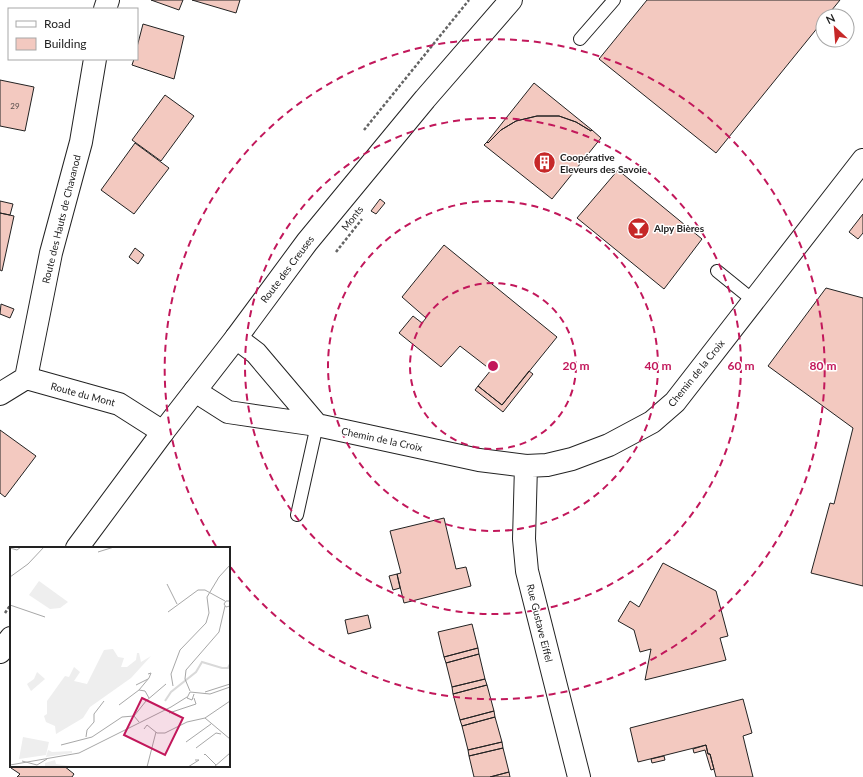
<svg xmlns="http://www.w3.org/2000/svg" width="863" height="777" font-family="Lato,sans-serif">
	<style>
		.building { fill: #f3c9c0; stroke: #222 }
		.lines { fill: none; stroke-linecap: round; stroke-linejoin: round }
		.service-casing { stroke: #222; stroke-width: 14 }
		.minor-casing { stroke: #222; stroke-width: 24 }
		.secondary-casing { stroke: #222; stroke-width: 24 }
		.path { stroke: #646464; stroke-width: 2.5; stroke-dasharray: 3 2; stroke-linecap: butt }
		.service { stroke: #fff; stroke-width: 12 }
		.minor { stroke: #fff; stroke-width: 22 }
		.secondary { stroke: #fff; stroke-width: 22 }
		.ring { fill: none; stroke: #c2185b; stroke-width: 2; stroke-dasharray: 7 5 }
		.labels { text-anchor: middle; stroke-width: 3; stroke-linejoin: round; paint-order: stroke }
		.number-label { font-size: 8px; fill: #564c4a }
		.poi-label { font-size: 10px; font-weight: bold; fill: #222; stroke: #fff; text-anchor: start }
		.street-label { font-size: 10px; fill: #222; stroke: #fff }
		.inset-river { fill: none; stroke: #d9d9d9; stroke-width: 2 }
		.inset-road { fill: none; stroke: #a7a7a7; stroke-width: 1 }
		.view { fill: #c2185b; fill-opacity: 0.15; stroke: #c2185b; stroke-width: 2 }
		.inset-edge { fill: none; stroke: #222; stroke-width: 2 }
		.centre { fill: #c2185b; stroke: #fff; stroke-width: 2 }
		.ring-label { font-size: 12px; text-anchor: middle; font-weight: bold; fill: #c2185b; stroke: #fff; stroke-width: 3; stroke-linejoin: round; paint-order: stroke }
	</style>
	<rect width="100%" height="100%" fill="#fff"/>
	<path class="building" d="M151,0h32l-4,10z
		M192,0h48l-4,13z
		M647,0h193l-13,16h-4v5l-107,132 -117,-94z
		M143,24l41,12 -10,43 -42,-14 2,-6h3v-12z
		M0,80l34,7 -9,44 -25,-5z
		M534,83l58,47 -1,1 -15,-9 -17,-6h-22l-21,5 -15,9 -13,13 -1,-1z
		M165,95l29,21 -33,45 -29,-21z
		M537,116h22l17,6 15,9 1,-1 9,8 -49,61 -68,-54 3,-3 1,1 13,-13 15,-9z
		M135,143l34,25 -35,46 -33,-24z
		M618,170l84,69 -38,50 -87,-71z
		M380,199l5,4 -9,11 -5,-3z
		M0,201l13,3 -3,11 -10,-2z
		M0,213l14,3 -12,55 -2,-1z
		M863,214v19l-5,6 -9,-7z
		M444,245l113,92 -55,68 -24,-19 13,-16 -31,-24 -19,21 -42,-34 14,-17 9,7 4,-5 -24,-21z
		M135,248l9,7 -6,9 -9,-7z
		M826,288l37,10v288l-52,-13 19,-70 4,1 19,-76 -85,-62z
		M1,304l13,5 -4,9 -10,-4z
		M529,371l4,3 -30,38 -28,-22 3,-4 24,19z
		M0,430l36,26 -31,41 -5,-4z
		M444,518l12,51 10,-2 5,19 -67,17 -7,-29 4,-1 -11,-42z
		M663,563l53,28 12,45 -8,2 6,22 -81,20 6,-31 -11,3 -6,-22 -16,-9 12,-20 9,6z
		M397,574l3,14 -7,2 -4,-14z
		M368,615l3,13 -23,6 -3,-14z
		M472,624l6,24 -34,9 -6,-25z
		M478,648l1,6 -33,9 -2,-6z
		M479,654l6,25 -33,8 -6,-24z
		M485,679l2,6 -34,9 -1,-7z
		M487,685l7,26 -34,9 -7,-26z
		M743,699l9,34 -9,3 10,41h-37l-6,-23h-2l-2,-9 -68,17 -8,-34z
		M494,711l1,6 -33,9 -2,-6z
		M495,717l7,25 -34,8 -6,-24z
		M502,742l1,6 -34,8 -1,-6z
		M706,745l2,9h2l4,15 -3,1 -6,-20 -11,3 -1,-4z
		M503,748l6,24 -19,5h-16l-5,-21z
		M664,756l1,4 -13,3 -1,-4z
		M12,766h52l10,8 -2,3h-55l3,-3 -9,-6z
		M509,772l1,5h-20z"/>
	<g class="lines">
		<defs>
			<path id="service" d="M580,39l34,-39
				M717,271l37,30
				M297,515l20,-90"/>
			<path id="minor" d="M105,9l3,-9
				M26,378l25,-125 30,-111 14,-83
				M195,391l33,21 89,13 -61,-72 -20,-15
				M0,394l26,-16 93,26 44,28
				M317,425l162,35 47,6 21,-1 25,-6 37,-14 43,-23 23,-20 188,-242
				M526,466l-2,73 3,32 52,206"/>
			<path id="secondary" d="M77,548l86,-116 73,-94 71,-96 118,-143 86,-99
				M0,652l11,-14"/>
		</defs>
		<use href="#service" class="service-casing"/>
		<use href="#minor" class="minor-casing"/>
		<use href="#secondary" class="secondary-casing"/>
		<path class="path" d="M364,130l105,-130
			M336,252l26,-33
			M5,613l6,-9"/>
		<use href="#service" class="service"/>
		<use href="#minor" class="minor"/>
		<use href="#secondary" class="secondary"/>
	</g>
	<g class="ring">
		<circle cx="493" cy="366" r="83"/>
		<circle cx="493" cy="366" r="165"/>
		<circle cx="493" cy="366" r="248"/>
		<path d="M216 546A330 330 0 1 1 229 565"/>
	</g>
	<defs>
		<symbol id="building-disc" viewBox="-11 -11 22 22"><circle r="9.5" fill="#c62828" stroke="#fff"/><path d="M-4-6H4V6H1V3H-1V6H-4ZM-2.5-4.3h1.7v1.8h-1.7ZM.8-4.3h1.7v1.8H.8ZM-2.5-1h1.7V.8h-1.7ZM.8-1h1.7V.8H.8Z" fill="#fff"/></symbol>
		<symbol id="bar-disc" viewBox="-11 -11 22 22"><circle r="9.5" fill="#c62828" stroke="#fff"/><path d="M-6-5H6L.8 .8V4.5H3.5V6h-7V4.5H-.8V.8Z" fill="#fff"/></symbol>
	</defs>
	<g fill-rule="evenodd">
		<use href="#building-disc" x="532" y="150" width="25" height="25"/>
		<use href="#bar-disc" x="626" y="216" width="25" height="25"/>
	</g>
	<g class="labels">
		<g class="number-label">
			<text x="15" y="109">29</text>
		</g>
		<g class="poi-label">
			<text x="560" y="161">Coopérative<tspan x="560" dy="12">Eleveurs des Savoie</tspan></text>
			<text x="654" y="232">Alpy Bières</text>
		</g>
		<g class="street-label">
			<text transform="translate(352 218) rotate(-52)" y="4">Monts</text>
			<text transform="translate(61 219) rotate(-76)" y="4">Route des Hauts de Chavanod</text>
			<text transform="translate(287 269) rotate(-53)" y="4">Route des Creuses</text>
			<text transform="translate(696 373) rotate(-51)" y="4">Chemin de la Croix</text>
			<text transform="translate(83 394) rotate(15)" y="4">Route du Mont</text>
			<text transform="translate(382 439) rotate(12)" y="4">Chemin de la Croix</text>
			<text transform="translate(540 623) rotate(76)" y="4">Rue Gustave Eiffel</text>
		</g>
	</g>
	<g transform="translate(10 547)">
		<rect width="220" height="220" fill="#fff"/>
		<path d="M13,190l26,5 -3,13 -27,4z" fill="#eee"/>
		<path d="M29,34l29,21 -8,6 -10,1 -21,-14zM103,102l5,8 6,1 -3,9h6l9,-7 1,-7h2l2,9 10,-6 -20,22 -41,29 -7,11 -27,16 -1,-8 -9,-4 -2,-6 3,-2v-13l18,-25 4,1 5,-10 6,5 -6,9 13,3 17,-34zM27,125l8,7 -14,12 -4,-7 7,-5zM38,203l4,2 20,-1v2l-26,4zM45,213l1,4 21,3 -32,-1v-3z" fill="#eee"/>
		<path class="inset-river" d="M155,154l6,-9 25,-20 6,-10 20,6h6l2,-4"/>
		<path class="inset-road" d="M0,1l7,2 4,-3M88,5l16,-5M0,30l18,-13 16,-17M157,37l10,20M220,54h-4l-2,3 2,3 4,-1M0,58l35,12M158,65l30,-22h7l20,11M126,138l12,-6M163,139l-2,-12 9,-24 26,-27 3,-10 -2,-16 12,-20 11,-12M129,143l10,-12 2,-5 -3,1M180,144l-5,-12 1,-9 33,-38 6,-26M195,145l25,-8M184,147l-2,6 -5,-2 3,-6 20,2 20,-7M109,158l20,-15 6,1 4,7M159,166l27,-9 -2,-6M124,169l12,-15 20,-17M195,171l25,21M134,182l3,-4 10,8h8l22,-11 18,-4 25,-17M76,190l1,-7 7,-8v-8l10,-13M176,195l25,-18M51,198l31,-8 30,-20 12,-1 5,6M186,201l20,-15 5,1M194,208l1,-1 11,11M12,214l15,4 10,-6M0,218l69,-12 92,-46 16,-10M137,220l9,-35M178,220l11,-7h-4M204,220l16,-14"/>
		<path class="view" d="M132,151l41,20 -18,37 -41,-20z"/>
		<rect width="220" height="220" class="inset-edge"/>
	</g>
	<circle cx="493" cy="366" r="6" class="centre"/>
	<g class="ring-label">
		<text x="576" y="370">20 m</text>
		<text x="658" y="370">40 m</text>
		<text x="741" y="370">60 m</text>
		<text x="823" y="370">80 m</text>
	</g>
	<rect x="8" y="8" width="130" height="52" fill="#ffffff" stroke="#a7a7a7"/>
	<rect x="16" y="21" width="20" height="6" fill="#ffffff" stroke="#a7a7a7"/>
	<text x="44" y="28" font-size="12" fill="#222222">Road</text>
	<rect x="16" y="38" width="20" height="12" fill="#f3c9c0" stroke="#a7a7a7"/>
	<text x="44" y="48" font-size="12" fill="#222222">Building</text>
	<g transform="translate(835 28) rotate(334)"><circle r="19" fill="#ffffff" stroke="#a7a7a7"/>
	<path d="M0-3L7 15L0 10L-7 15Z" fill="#c62828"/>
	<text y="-6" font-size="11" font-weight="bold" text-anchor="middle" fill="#222222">N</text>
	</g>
</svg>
